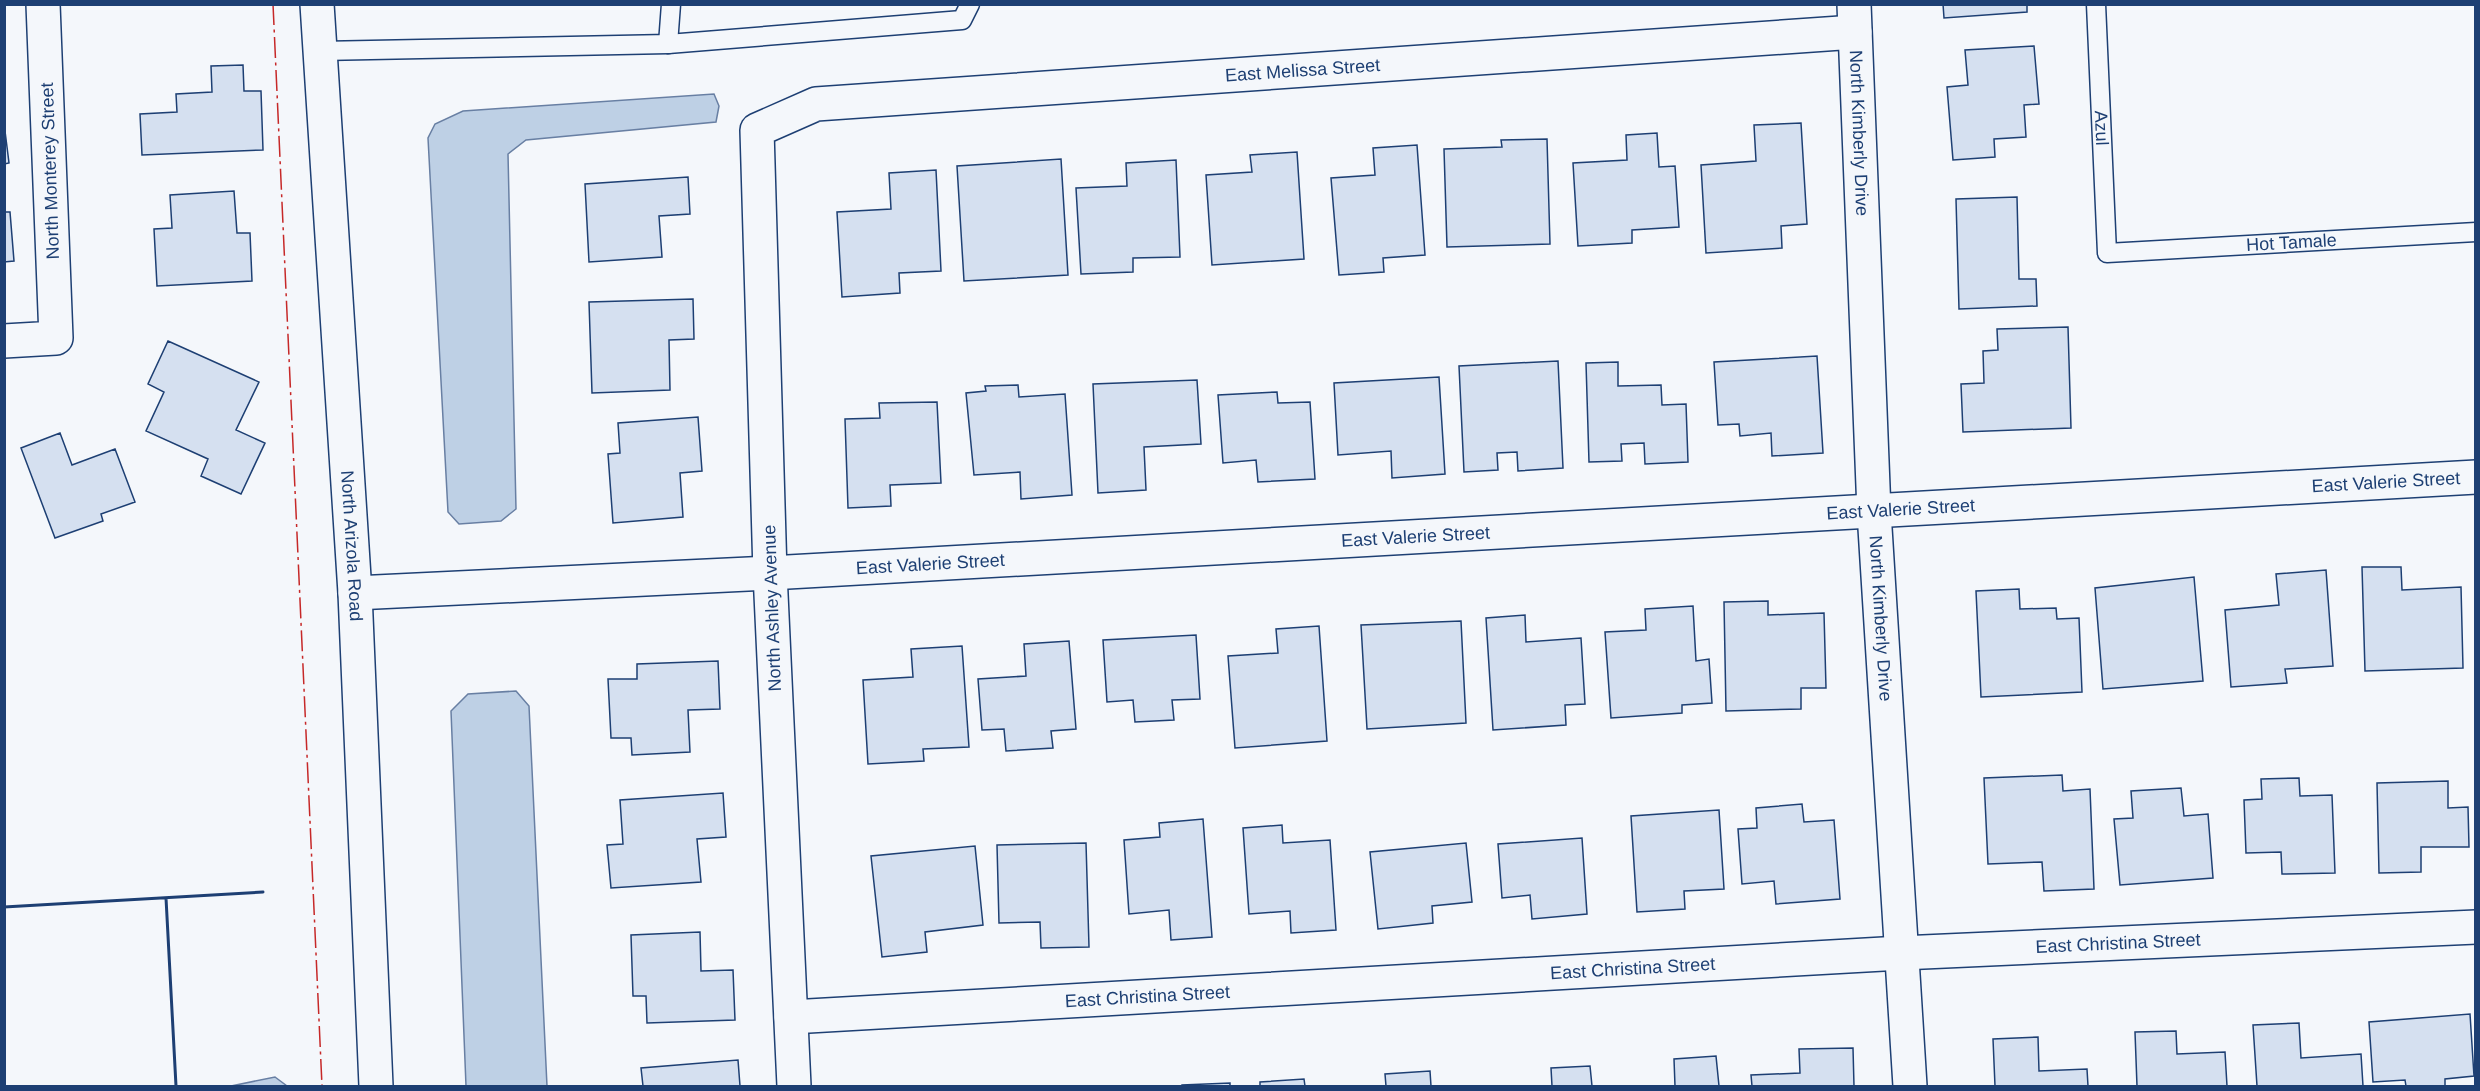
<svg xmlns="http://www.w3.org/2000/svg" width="2480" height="1091" font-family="Helvetica,sans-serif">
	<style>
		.water { fill: #bed0e5; stroke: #687fa3; stroke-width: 1.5 }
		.building { fill: #d5e0f0; stroke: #1d3f73; stroke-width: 1.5 }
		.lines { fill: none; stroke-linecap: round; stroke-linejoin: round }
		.service-casing { stroke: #1d3f73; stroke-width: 21 }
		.minor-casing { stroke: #1d3f73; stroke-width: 36 }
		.tertiary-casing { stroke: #1d3f73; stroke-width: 36 }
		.service { stroke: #f4f7fb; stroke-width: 18 }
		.minor { stroke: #f4f7fb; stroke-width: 33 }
		.tertiary { stroke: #f4f7fb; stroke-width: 33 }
		.wall { stroke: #1d3f73; stroke-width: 3 }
		.power { stroke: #c62828; stroke-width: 1.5; stroke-dasharray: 21 4.5 3 4.5; stroke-linecap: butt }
		.labels { text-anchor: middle; stroke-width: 4.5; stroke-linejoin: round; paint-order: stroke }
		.street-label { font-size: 18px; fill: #1d3f73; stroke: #f4f7fb }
	</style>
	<rect width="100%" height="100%" fill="#f4f7fb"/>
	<path class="water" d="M714,94l5,12 -3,16 -190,18 -18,14 8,355 -15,12 -42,3 -11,-12 -20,-374 7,-14 28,-13z
		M516,691l13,15 18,380h-81l-15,-375 17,-17z
		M275,1077l12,9h-56z"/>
	<path class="building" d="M1943,4h84v8l-83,6z
		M2034,46l5,58 -15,1 2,32 -32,2 1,18 -42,3 -6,-73 21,-2 -3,-35z
		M243,65l1,26h17l2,59 -121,5 -2,-41 37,-2 -1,-18 36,-2 -1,-26z
		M4,123l5,40 -5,1z
		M1801,123l6,101 -26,2 1,22 -76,5 -5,-88 55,-4 -2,-36z
		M1657,133l2,34 16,-1 4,61 -47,3v13l-54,3 -5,-83 54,-3 -1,-25z
		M1547,139l3,105 -103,3 -3,-98 58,-2 -1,-7z
		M1417,145l8,110 -42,3 1,14 -45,3 -8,-97 44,-3 -2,-27z
		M1297,152l7,107 -92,6 -6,-90 46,-3 -2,-17z
		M1061,159l7,116 -104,6 -7,-115z
		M1176,160l4,97 -47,1v14l-52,2 -5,-86 51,-2 -1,-23z
		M936,170l5,101 -42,2 1,20 -58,4 -5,-85 54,-3 -2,-36z
		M688,177l2,37 -31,2 3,41 -73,5 -4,-78z
		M234,191l3,42h13l2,48 -95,5 -3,-57 18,-1 -2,-33z
		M2017,197l2,82h17l1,27 -78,3 -3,-110z
		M4,212h6l4,49 -10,1z
		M693,299l1,40 -25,1 1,50 -78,3 -3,-91z
		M2068,327l3,101 -108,4 -2,-48 23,-1 -1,-32 15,-1 -1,-21z
		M168,341l91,41 -23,48 29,13 -24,51 -40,-18 7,-17 -62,-28 18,-39 -16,-8z
		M1817,356l6,97 -51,3 -1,-23 -31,3 -1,-12 -21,1 -4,-63z
		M1558,361l5,107 -45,3 -1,-19 -20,1 1,17 -34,2 -5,-106z
		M1618,362v24l43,-1 1,20 24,-1 2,58 -43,2 -1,-21 -23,1 1,17 -33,1 -3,-99z
		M1439,377l6,97 -53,4 -1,-27 -53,4 -4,-72z
		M1197,380l4,64 -57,3 2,43 -48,3 -5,-109z
		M1018,385l1,12 46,-3 7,101 -51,4 -1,-27 -46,3 -8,-82 20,-2 -1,-5z
		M1277,392l1,11 32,-1 5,77 -57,3 -2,-22 -33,3 -5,-68z
		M937,402l4,81 -51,2 1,21 -43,2 -3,-89 35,-1 -1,-15z
		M698,417l4,54 -22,2 3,44 -70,6 -5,-69 12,-1 -2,-30z
		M60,433l12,32 43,-16 20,53 -34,12 2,7 -48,17 -34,-90z
		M2362,567h39l1,23 59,-3 2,81 -98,3z
		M2326,570l7,96 -48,3 2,14 -56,4 -6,-77 54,-5 -3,-31z
		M2194,577l9,104 -100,8 -8,-101z
		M2019,589l1,20 36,-1 1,11 22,-1 3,74 -101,5 -5,-106z
		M1768,601v14l56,-2 2,75h-25v21l-75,2 -2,-109z
		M1693,606l3,55 13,-2 3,44 -30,2v8l-71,5 -6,-86 41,-2 -1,-21z
		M1525,615l1,27 55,-4 4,66 -20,1 1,20 -73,5 -7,-112z
		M1461,621l5,102 -99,6 -6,-104z
		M1319,626l8,115 -92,7 -7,-92 50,-3 -2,-24z
		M1196,635l4,64 -28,1 2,20 -39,2 -2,-22 -26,2 -4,-62z
		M1069,641l7,88 -25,2 2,17 -47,3 -2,-22 -22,1 -4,-51 48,-3 -2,-32z
		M962,646l7,101 -46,2 1,12 -56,3 -5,-84 50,-3 -2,-28z
		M718,661l2,48 -32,1 2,42 -58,3 -1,-17h-20l-3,-59h29v-15z
		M2062,775l1,16 27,-2 4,100 -50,2 -2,-29 -54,2 -4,-86z
		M2299,778l1,18 32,-1 3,78 -53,1 -1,-22 -35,1 -2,-53 18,-1 -1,-20z
		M2448,781v27l20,-1 1,40h-48v25l-42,1 -2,-90z
		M2181,788l3,28 24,-2 5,64 -93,7 -6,-66 19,-1 -2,-27z
		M723,793l3,44 -29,2 4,43 -90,6 -4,-43 16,-1 -3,-44z
		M1802,804l2,18 30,-2 6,79 -64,5 -2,-23 -32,3 -4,-55 19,-1 -1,-20z
		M1719,810l5,79 -40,2 1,18 -48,3 -6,-96z
		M1203,819l9,118 -41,3 -2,-30 -40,4 -5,-74 36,-3 -1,-14z
		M1282,825l1,18 47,-3 6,90 -45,3 -1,-22 -41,3 -6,-86z
		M1582,838l5,76 -55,5 -2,-24 -28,3 -4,-54z
		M1086,843l3,104 -48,1 -1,-26 -41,1 -2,-78z
		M1466,843l6,59 -40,4 1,17 -55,6 -8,-77z
		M975,846l8,79 -58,7 2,20 -45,5 -11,-101z
		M700,932l1,39 32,-1 2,50 -88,3 -1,-27h-13l-2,-61z
		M2470,1014l4,62 -29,3v7h-39l-1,-6 -32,2 -4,-60z
		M2299,1023l2,35 60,-4 2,32h-106l-4,-61z
		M2176,1031l1,23 48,-2 2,34h-90l-2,-54z
		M2038,1037l1,34 48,-2 1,17h-93l-2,-47z
		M1853,1048l1,38h-102l-1,-11 49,-2 -1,-24z
		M1716,1056l3,30h-44l-1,-27z
		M738,1060l2,26h-97l-2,-18z
		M1590,1066l2,20h-40l-1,-18z
		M1430,1071l1,15h-45l-1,-12z
		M1304,1079l1,7h-45v-4z
		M1230,1083v3h-48v-1z"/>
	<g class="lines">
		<defs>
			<g id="service">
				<path id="s1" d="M2096,4l11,249 369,-21"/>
				<path d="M668,44l3,-40"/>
				<path d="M320,51l348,-7 294,-24 8,-16"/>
			</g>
			<g id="minor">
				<path id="s2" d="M1854,4l20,508 36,574"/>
				<path d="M4,341l52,-3 -13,-334"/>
				<path id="s3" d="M355,593l415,-20 1706,-96"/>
				<path id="s4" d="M791,1017l1110,-64 575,-26"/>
				<path id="s5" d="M794,1086l-24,-513 -13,-443 59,-26 1039,-72"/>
			</g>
			<g id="tertiary">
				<path id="s6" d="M317,4l38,589 21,493"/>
			</g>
		</defs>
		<use href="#service" class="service-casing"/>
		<use href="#minor" class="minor-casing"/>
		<use href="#tertiary" class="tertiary-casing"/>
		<use href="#service" class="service"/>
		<use href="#minor" class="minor"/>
		<use href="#tertiary" class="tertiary"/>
		<path class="wall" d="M166,898l10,188
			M4,907l259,-15"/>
		<path class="power" d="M273,4l49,1082"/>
	</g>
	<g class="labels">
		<g class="street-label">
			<text dy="6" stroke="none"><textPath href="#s5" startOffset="1509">East Melissa Street</textPath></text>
			<text dy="6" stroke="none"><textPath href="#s1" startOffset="124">Azul</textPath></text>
			<text dy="6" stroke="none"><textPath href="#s2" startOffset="129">North Kimberly Drive</textPath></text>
			<text transform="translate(50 171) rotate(-92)" y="6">North Monterey Street</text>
			<text dy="6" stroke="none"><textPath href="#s1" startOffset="434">Hot Tamale</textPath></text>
			<text dy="6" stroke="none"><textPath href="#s3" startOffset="2034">East Valerie Street</textPath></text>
			<text dy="6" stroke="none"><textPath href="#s3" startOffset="1548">East Valerie Street</textPath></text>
			<text dy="6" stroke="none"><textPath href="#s3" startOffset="1062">East Valerie Street</textPath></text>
			<text dy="6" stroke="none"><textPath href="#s6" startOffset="543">North Arizola Road</textPath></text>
			<text dy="6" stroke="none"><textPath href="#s3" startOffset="576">East Valerie Street</textPath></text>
			<text transform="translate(772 608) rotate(-92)" y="6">North Ashley Avenue</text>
			<text dy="6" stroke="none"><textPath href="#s2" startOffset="615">North Kimberly Drive</textPath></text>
			<text dy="6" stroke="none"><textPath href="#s4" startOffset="1329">East Christina Street</textPath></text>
			<text dy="6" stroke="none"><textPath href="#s4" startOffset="843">East Christina Street</textPath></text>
			<text dy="6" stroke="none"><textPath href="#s4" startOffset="357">East Christina Street</textPath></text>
		</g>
	</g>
	<rect width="2480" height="1091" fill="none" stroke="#1d3f73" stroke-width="12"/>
</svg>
